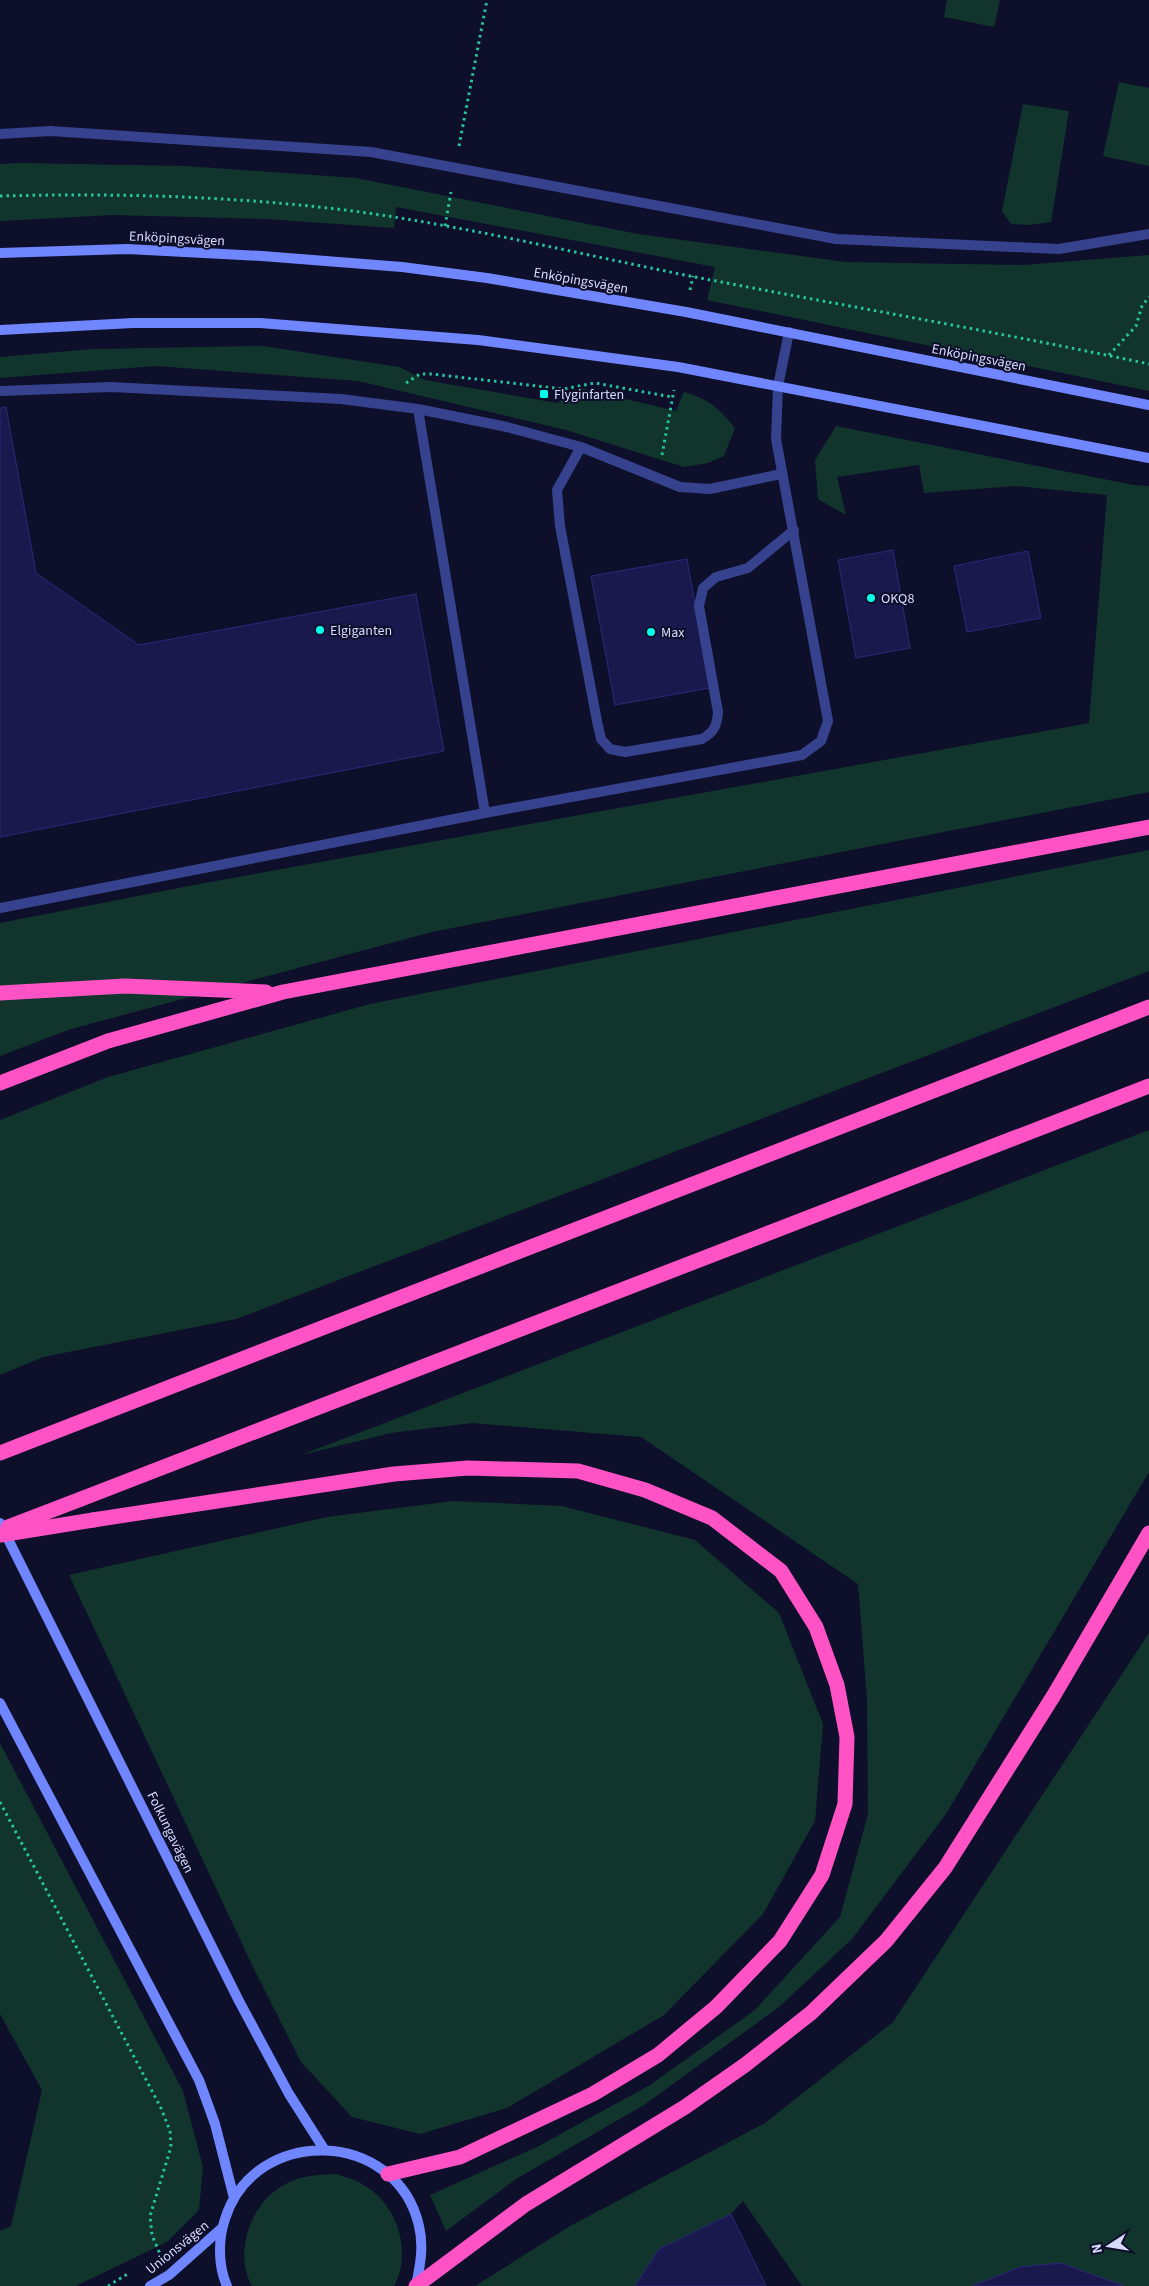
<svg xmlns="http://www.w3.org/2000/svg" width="1149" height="2286" font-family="'Source Sans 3',sans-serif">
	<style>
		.green { fill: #11352d }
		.building { fill: #1a194d; stroke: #2a297b }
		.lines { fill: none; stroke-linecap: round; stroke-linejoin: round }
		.path { stroke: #26c59e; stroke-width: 3; stroke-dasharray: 2.5 4; stroke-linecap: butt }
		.lane { stroke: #36428d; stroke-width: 10 }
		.street { stroke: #36428d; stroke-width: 10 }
		.secondary { stroke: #6f86ff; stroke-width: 10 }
		.highway { stroke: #ff53c5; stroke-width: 15 }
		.highway-bridge { stroke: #ff53c5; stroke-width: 15 }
		.poi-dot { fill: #04ffea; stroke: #0e0f2a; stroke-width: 2 }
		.labels { text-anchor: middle; stroke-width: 4; stroke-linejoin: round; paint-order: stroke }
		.street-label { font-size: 14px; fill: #d8daff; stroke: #0e0f2a }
		.poi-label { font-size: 14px; fill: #d8daff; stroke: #0e0f2a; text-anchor: start }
	</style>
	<rect width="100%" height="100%" fill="#0e0f2a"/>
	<path class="green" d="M947,0h53l-6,27 -50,-10z
		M1119,82l30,6v78l-46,-10z
		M1023,104l46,7 -18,111 -23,3 -17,-1 -9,-13z
		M19,163l166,3 171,12 282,56 208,28 177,3 126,-10v136l-442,-91 8,-33 -319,-60 -2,21 -128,-9 -153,-4 -113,6v-57z
		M263,346l136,21 26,13 132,23 23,-15 96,23 8,-19c25,7 35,16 51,36l-11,28 -16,7 -24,4 -118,-37 -208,-49 -202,-15 -156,12v-21l93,-8z
		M836,426l298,59 15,1v306l-717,140 -361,97 -71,27v-133l199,-39 890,-161 18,-228 -92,-9 -91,7 -5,-28 -82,12 9,38 -28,-16 -3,-39z
		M1149,850v121l-913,348 -193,38 -43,18v-255l108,-43 262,-73z
		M1149,1130v342l-203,342 -94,125 -73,68 -135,98 -128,74 -70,52 -16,-36 107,-48 113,-62 105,-75 85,-93 28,-103 -1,-114 -9,-116 -217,-147 -169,-14 -81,10 -90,22z
		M453,1501l109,5 133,34 84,73 44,111 -8,97 -52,93 -99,101 -157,93 -87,26 -68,-17 -51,-55 -48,-95 -184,-392 258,-58z
		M1149,1633v653h-25l-63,-23 -41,4 -48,19h-170l-59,-85 -12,13 -72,35 -24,37h-160l95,-60 195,-103 128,-101z
		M0,1743l183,348 20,76 -4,43 -32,32 -91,44h-76v-55l11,-5 31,-136 -42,-76z
		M336,2174c9,3 19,5 26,10 35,19 51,67 32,102h-142c-19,-33 -1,-84 32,-101 16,-10 34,-10 52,-11z"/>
	<path class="building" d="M6,407l30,166 103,72 277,-51 28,157 -444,86v-429z
		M893,550l17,98 -54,10 -18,-98z
		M1028,551l13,67 -74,14 -13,-66z
		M687,559l23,129 -95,17 -24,-129z
		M731,2214l35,72h-131l24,-37z
		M1061,2263l63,23h-152l48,-19z"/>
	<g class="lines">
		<path class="path" d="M459,146l28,-146
			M0,196c115,-3 230,0 345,14 118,15 233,44 350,67 151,29 303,55 454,87
			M445,226l6,-34
			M690,290l3,-14
			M1109,355l27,-29 6,-20 7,-9
			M406,383l14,-9h12l131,15 32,-6 77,14
			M662,455l12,-65
			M0,1802l161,306 9,23 1,16 -21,69 2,19 8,19
			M108,2286l21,-13"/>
		<path class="lane" d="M0,391l111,-4 230,12 77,10 89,18 74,20 99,40 30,2 71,-15
			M418,409l67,404
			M581,447l-24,43 3,36 37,195 4,18 9,10 15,3 77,-13c12,-7 15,-13 16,-27l-19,-106 4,-18 13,-11 32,-9 46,-38
			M0,908l485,-95 317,-58 19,-14 7,-20 -52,-282 2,-53 11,-54"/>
		<path class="street" d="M0,134l50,-3 321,21 465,87 223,10 90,-15"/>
		<path class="secondary" d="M0,253l127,-4 135,7 140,11 85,11 199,34 463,93
			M0,330l133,-7h127l218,17 200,27 471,91
			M0,1523l239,478 50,93 35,55
			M0,1703l199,377 16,44 19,74
			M150,2286l19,-11 53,-47
			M227,2286c-9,-20 -9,-46 -2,-67 30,-95 172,-90 194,7 5,21 1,40 -3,60"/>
		<path class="highway" d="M0,993l125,-7 141,6
			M0,1083l108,-42 175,-49 866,-165
			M0,1453l1149,-446
			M81,1499l1068,-413
			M93,1520l301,-46 74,-6 110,3 67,19 67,28 69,53 35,56 21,58 10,52 -2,67 -23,71 -42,66 -64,66 -58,48 -65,39 -133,63 -72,17
			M416,2286l110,-82 159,-97 60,-42 66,-52 75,-72 59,-73 109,-173 95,-162"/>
		<path class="highway-bridge" d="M8,1527l73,-28
			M0,1535l93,-15"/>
	</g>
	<g class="poi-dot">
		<rect x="539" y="389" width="10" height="10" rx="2.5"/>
		<circle cx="871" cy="598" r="5"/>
		<circle cx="320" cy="630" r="5"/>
		<circle cx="651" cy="632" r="5"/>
	</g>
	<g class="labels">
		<g class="street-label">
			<text transform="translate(177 238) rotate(3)" y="5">Enköpingsvägen</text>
			<text transform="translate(581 280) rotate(10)" y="5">Enköpingsvägen</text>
			<text transform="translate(979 357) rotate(11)" y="5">Enköpingsvägen</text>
			<text transform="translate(171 1832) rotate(64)" y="5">Folkungavägen</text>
			<text transform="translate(177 2247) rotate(-39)" y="5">Unionsvägen</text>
		</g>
		<g class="poi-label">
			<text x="554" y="399">Flyginfarten</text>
			<text x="881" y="603">OKQ8</text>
			<text x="330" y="635">Elgiganten</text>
			<text x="661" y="637">Max</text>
		</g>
	</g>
	<g transform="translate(1109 2246) rotate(258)" stroke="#0e0f2a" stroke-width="4" paint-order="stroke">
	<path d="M0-4L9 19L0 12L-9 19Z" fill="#d8daff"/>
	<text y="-8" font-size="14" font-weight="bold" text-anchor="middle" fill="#d8daff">N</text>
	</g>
</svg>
